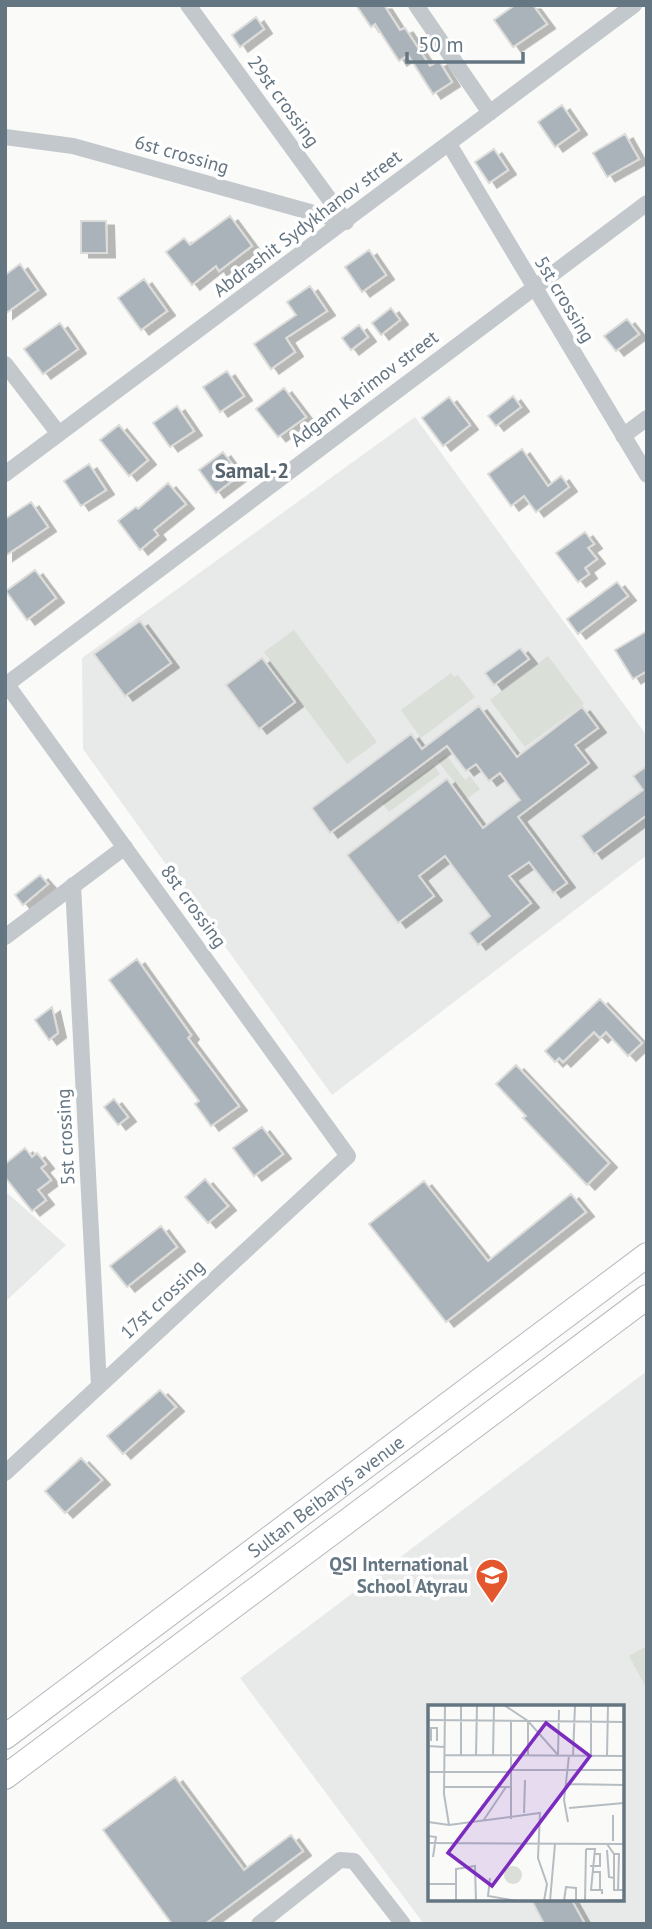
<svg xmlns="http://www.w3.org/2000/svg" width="652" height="1929" font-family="'PT Sans',sans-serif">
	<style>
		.built { fill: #e8e9e9; fill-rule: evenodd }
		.green { fill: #dadfd7 }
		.building { fill: #aab3b9; stroke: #dcdcda; stroke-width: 2; filter: url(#shadow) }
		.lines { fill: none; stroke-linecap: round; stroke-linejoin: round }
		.primary-casing { stroke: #b5babe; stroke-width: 26 }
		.street { stroke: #c3c8cc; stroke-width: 16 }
		.primary { stroke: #fff; stroke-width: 24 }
		.labels { text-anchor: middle; stroke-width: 7; stroke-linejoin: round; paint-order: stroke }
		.street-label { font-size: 19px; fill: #657683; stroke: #fff }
		.poi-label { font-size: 19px; font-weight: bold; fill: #657683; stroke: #fff; text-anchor: end }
		.neighbourhood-label { font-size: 21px; font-weight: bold; fill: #57646e; stroke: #fff }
		.inset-road { fill: none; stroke: #b5bdc2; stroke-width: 2 }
		.view { fill: #7b2cbf; fill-opacity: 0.15; stroke: #7b2cbf; stroke-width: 3.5 }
		.inset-edge { fill: none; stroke: #657683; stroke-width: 3.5 }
	</style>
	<defs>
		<filter id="shadow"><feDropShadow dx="8" dy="4.5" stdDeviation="0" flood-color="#0004"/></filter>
	</defs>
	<rect width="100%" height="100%" fill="#fafaf8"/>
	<path class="built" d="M415,417l232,319v119l-315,240 -249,-346 -1,-91z
		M5,1191l61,54 -61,57z
		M647,1371v553h-223l-184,-246zM430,1707h192v192h-192z"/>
	<path class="green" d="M294,630l83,112 -30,22 -83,-112z
		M548,656l36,48 -59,43 -35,-47z
		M451,673l3,4 4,-2 17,22 -54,41 -20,-28z
		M446,755l19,25 5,-4 10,13 -13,10 -29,-38z
		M434,765l6,9 -51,38 -7,-9z
		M647,1646v43l-18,-33z"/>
	<path class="building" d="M356,5h28l16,25 5,-2 25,38 9,-5 13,21 -19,12 -25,-39 -9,6 -24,-37 -4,3z
		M515,5h18l14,19 -34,23 -19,-27z
		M256,17l8,12 -24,18 -8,-12z
		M562,105l17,25 -24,17 -17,-25z
		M625,134l14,25 -32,18 -14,-24z
		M494,149l14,21 -19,13 -14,-21z
		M230,216l22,30 -33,25 -3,-5 -24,19 -26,-33 18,-14 6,7z
		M81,221h25l1,32h-26z
		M369,250l17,25 -24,17 -17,-25z
		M20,264l18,26 -33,24v-39z
		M144,279l23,32 -26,19 -23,-32z
		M310,286l17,25 -41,27 9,14 -24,17 -17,-25 42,-29 -9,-13z
		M391,308l9,12 -19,15 -9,-12z
		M627,319l12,15 -23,17 -12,-15z
		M60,323l18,26 -35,25 -19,-25z
		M359,325l9,12 -17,13 -9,-12z
		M227,371l17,25 -24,16 -17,-25z
		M284,388l22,29 -28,20 -22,-28z
		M513,396l8,11 -25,19 -8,-10z
		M449,397l21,28 -27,21 -21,-28z
		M177,406l17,25 -24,16 -17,-24z
		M119,425l29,35 -19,16 -29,-36z
		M522,449l26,37 13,-10 8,11 -33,25 -12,-16 -13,10 -23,-32z
		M223,452l17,23 -24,18 -17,-23z
		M89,464l17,26 -25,16 -17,-25z
		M168,483l18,21 -32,26 4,5 -18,15 -22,-29 18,-14 2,2z
		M31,502l17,25 -43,29v-37z
		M585,532l9,12 -6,4 9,11 -12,9 4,6 -11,8 -22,-29z
		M35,570l21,28 -29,22 -21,-29z
		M617,582l11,14 -50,38 -11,-15z
		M140,621l31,42 -46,33 -31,-42z
		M647,631v40l-14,8 -18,-29z
		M520,648l9,11 -35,26 -9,-12z
		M262,658l33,44 -36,27 -33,-44z
		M479,706l38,51 65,-50 16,21 -23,17 14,18 -71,54 49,66 -14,10 -24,-31 -20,14 22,27 -53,42 -9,-12 21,-17 -45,-60 -26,20 15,20 -36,27 -51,-68 100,-76 36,49 37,-28 -20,-27 -11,8 -13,-17 -10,7 -19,-25 -117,87 -18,-25 99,-74 11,15z
		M647,766v49l-53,39 -13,-18 62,-46 -10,-14z
		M40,875l8,9 -25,21 -8,-10z
		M137,959l54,76 -3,3 51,68 -28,20 -16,-22 4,-3 -90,-121z
		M600,999l42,44 -14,13 -22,-24 -6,6 -6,-6 -31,30 -4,-4 -4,4 -10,-11z
		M52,1007l6,26 -9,7 -14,-20z
		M516,1065l93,98 -22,22 -64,-67 3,-2 -30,-32z
		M114,1099l14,18 -10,8 -14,-18z
		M262,1127l21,27 -29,22 -21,-28z
		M25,1148l7,9 5,-4 9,11 -5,4 10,12 -13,10 8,10 -14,11 -27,-34v-13z
		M205,1179l23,27 -20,17 -23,-26z
		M424,1181l64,80 83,-67 15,18 -140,110 -77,-98z
		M161,1226l16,21 -50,40 -17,-21z
		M160,1390l16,17 -53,47 -16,-18z
		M81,1458l21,22 -37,33 -20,-22z
		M175,1777l69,93 47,-35 12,16 -98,73h-33l-69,-94z
		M531,1899h40l14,25h-41z"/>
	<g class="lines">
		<defs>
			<g id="primary">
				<path id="s1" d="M5,1737l642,-482"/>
				<path d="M5,1777l642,-480"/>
			</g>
		</defs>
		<use href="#primary" class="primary-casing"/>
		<path class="street" d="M188,5l158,217
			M416,5l74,108
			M5,137l68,9 273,76
			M449,144l198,331
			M5,364l54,70
			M623,436l24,-18
			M5,474l629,-469
			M5,682l343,474 -343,317
			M7,684l640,-481
			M73,885l26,501
			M5,937l120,-90
			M259,1924l81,-64 14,1 49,63"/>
		<use href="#primary" class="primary"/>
	</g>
	<defs>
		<symbol id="school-pin" viewBox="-11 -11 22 30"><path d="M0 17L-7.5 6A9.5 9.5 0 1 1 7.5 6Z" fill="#e4572e" stroke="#fff"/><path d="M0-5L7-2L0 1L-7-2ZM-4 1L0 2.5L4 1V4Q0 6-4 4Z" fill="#fff"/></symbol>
	</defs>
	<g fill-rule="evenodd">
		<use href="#school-pin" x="473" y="1556" width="38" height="52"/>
	</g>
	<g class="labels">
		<g class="street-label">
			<text transform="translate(284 101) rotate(54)" y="7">29st crossing</text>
			<text transform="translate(182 154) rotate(16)" y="7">6st crossing</text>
			<text transform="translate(307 223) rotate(-37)" y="7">Abdrashit Sydykhanov street</text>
			<text transform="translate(565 299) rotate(59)" y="7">5st crossing</text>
			<text transform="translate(364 388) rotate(-37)" y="7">Adgam Karimov street</text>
			<text transform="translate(194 906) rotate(54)" y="7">8st crossing</text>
			<text transform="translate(65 1137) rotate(-93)" y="7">5st crossing</text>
			<text transform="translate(162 1299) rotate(-43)" y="7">17st crossing</text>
			<text dy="7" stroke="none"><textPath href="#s1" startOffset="401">Sultan Beibarys avenue</textPath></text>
		</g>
		<g class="poi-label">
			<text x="468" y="1571">QSI International<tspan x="468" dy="22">School Atyrau</tspan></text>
		</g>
		<g class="neighbourhood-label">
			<text x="252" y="478">Samal-2</text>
		</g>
	</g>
	<g transform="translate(428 1705)">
		<rect width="196" height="196" fill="#fafaf8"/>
		<path d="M76 170a9 9 0 1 1 18 0a9 9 0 1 1-18 0Z" fill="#dadfd7"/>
		<path class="inset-road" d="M17,0l-1,89 5,31M76,0l24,16 30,34M0,15l196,2M100,17v33M3,36v-13h6v13M16,50l180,1M33,50v-50M48,50l1,-50M65,50l1,-50M130,50l1,-45M145,51l2,-51M163,51v-51M179,51l1,-51M0,61v-20l16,1M84,65h112M0,67h84M138,79l58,1M16,82h68M141,103l55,-5M96,108l1,-33M185,110v26M83,114v-98M55,116l23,-34M0,117l21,3 91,-12 -2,45 9,26 -3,17M140,117l-4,-22 5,-44M0,131l8,1 -3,20M0,138l196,1M179,139l7,10v36h10M158,144h9l-4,41h11v4M179,145l2,27 5,1M186,149h5l-1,36M162,161h10v-12h-5M164,167h8v18M62,173l-2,18 29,5M0,179h28M28,196v-32l19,-3 1,35M122,196l5,-57M136,196l2,-14 10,1v13M157,196l1,-52M169,196l27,-1"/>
		<path class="view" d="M118,18l44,33 -98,130 -44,-33z"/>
		<rect width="196" height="196" class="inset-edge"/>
	</g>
	<rect width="652" height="1929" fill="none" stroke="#657683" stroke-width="14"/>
	<path d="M407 52v10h116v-10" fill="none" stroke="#657683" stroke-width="3.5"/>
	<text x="418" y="52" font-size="21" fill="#657683" stroke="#ffffff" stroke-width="5" paint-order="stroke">50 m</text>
</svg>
